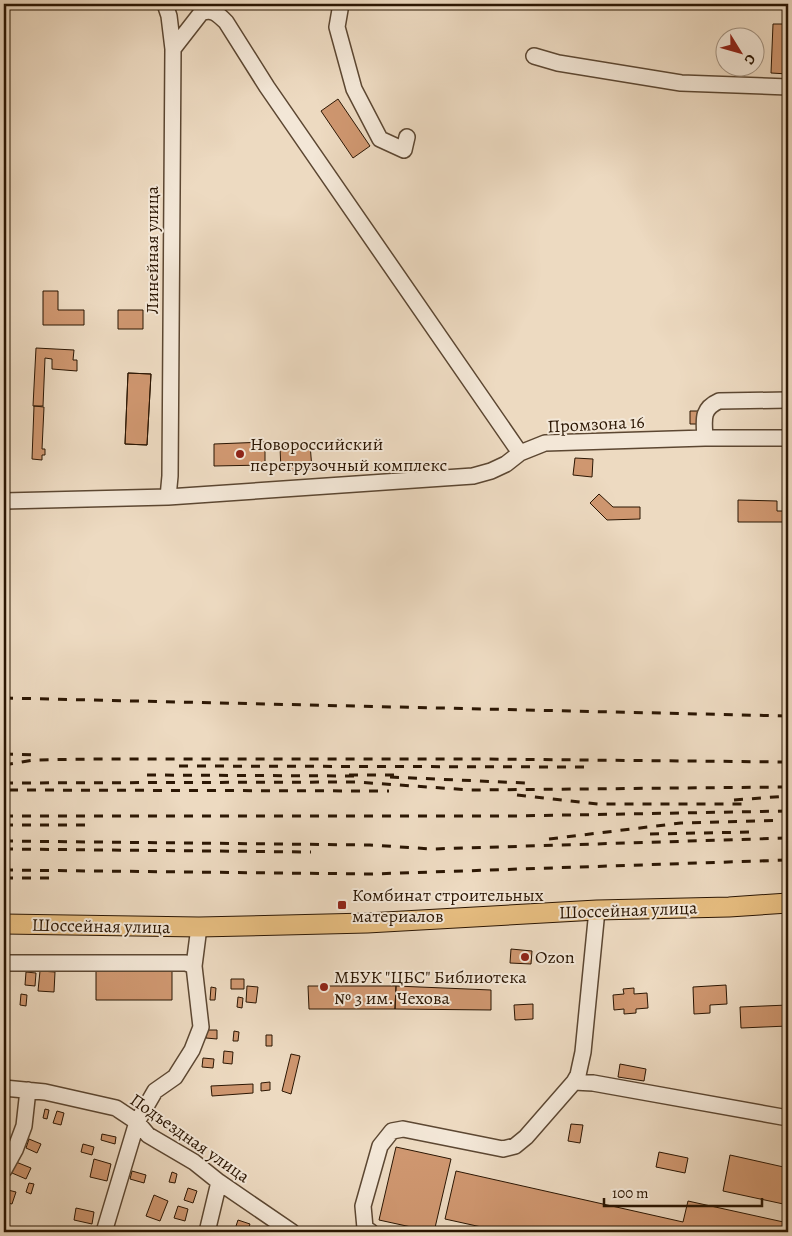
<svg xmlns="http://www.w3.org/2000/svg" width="792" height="1236" font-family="Alegreya,serif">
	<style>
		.building { fill: #cf9770; stroke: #2b1603 }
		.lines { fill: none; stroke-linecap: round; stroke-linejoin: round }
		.minor-casing { stroke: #5c4732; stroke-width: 18 }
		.major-casing { stroke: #2b1603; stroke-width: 21 }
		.minor { stroke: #f3e7d7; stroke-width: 15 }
		.major { stroke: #e6bd80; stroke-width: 19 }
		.rail { stroke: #2b1603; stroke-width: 3; stroke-dasharray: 9 9; stroke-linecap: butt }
		.poi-dot { fill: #8f2418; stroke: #f3e7d7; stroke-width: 2 }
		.labels { text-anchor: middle; stroke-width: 4; stroke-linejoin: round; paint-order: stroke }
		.street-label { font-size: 18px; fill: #2b1603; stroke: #f3e7d7 }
		.poi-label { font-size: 18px; fill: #2b1603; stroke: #f3e7d7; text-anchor: start }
	</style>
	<rect width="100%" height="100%" fill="#eddac1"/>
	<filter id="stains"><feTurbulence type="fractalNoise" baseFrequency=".004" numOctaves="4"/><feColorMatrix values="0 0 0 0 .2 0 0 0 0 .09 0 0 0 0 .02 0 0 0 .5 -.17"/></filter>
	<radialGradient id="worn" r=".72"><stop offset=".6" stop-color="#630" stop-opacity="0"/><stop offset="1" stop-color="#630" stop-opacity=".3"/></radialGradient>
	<path class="building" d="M773,24h15v50l-17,-1z
		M338,99l32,47 -17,12 -32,-47z
		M43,291h15v19h26v15h-41z
		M118,310h25v19h-25z
		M36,348l38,2 -1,10h4v11l-25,-2v-10l-7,-1 -2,48h-10z
		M128,373l23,1 -4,71 -22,-1z
		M128,373l23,1 -4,71 -22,-1z
		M34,406l10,1 -2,42h3v6h-3v5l-10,-1z
		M690,411h8v13h-8z
		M265,442v23l-51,1v-22z
		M310,444l2,25 -31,2 -1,-24z
		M575,458l18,1 -1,18 -19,-2z
		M599,494l14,13h27v12l-33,1 -17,-17z
		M738,500l39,1v10h11v11h-50z
		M511,949l21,2 -1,13 -21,-1z
		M96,965l76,1v34h-76z
		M40,971l15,1 -1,20 -16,-1z
		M26,972l10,1 -1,13 -10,-1z
		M231,979h13v10h-13z
		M726,985l1,19 -17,1v8l-16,1 -1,-27z
		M247,986l11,1 -2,16 -10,-1z
		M308,986h88l-1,23h-86z
		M396,986l95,4v20l-96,-1z
		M211,987l5,1 -1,12h-5z
		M634,988v6l13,-1 1,15 -12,1v4l-12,1v-5l-10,1 -1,-15 11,-1 -1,-5z
		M21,994l6,1 -1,11 -6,-1z
		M238,997l5,1 -1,10 -5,-1z
		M533,1004v15l-18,1 -1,-15z
		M788,1005v21l-47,2 -1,-21z
		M207,1030h10v9l-11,-1z
		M234,1031l5,1 -1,9h-5z
		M266,1035h6v11h-6z
		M224,1051l9,1 -1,12 -9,-1z
		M291,1054l9,2 -9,38 -9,-3z
		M203,1058l11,1 -1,9 -11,-1z
		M620,1064l26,5 -2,12 -26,-4z
		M270,1082v8l-9,1v-8z
		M253,1084v9l-41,3 -1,-10z
		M45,1109l4,1 -2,9 -4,-1z
		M57,1111l7,2 -3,12 -8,-2z
		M571,1124l12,1 -3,18 -12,-2z
		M102,1134l14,3 -1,7 -14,-4z
		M29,1139l12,5 -4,9 -11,-5z
		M83,1144l11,3 -2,8 -11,-3z
		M396,1147l55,12 -17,73 -55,-12z
		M659,1152l29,6 -3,15 -29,-6z
		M730,1155l58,13v37l-65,-14z
		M94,1159l17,5 -4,17 -17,-4z
		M16,1162l15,6 -5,11 -14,-6z
		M132,1171l14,4 -2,8 -14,-4z
		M456,1171l227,51 5,-21 100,22v9h-284l-59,-13z
		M172,1172l5,2 -2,9 -6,-1z
		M29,1183l5,1 -3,10 -5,-2z
		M188,1188l9,3 -4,12 -9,-3z
		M4,1189l12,3 -4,12 -8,-2z
		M154,1195l14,6 -8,20 -14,-5z
		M178,1206l10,3 -3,12 -11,-3z
		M76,1208l18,4 -2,12 -18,-4z
		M238,1220l12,4 -3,8h-13z
		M65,1228l15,4h-16z
		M177,1228l18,4h-19z"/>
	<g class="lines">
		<defs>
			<path id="minor" d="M165,4l4,12 4,33 -3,427 -2,21
				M341,4l-4,23 17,62 26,50 24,11 3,-13
				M173,49l28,-36c11,-5 17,1 25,9l41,65 253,366
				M534,56l24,7 123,20 107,4
				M705,438c-1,-18 -4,-29 14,-37l69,-1
				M4,501l164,-4 305,-21 18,-5 15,-7 14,-11 25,-10 160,-5h83
				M4,963h182l8,3
				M574,1082l19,1 195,35
				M4,1088l41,4 71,16 21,14 11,13 46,27 25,20 73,50
				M4,1170l11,-20 9,-24 4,-36
				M104,1232l33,-110 18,-31 20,-14 17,-27 9,-23 -7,-61 5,-39
				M207,1232l12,-50
				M371,1232l-6,-4 -2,-22 17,-60 12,-15 11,-2 100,20 12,-3 11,-9 48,-55 4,-7 5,-23 14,-142"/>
			<path id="major" d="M4,924l195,3 168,-4 230,-13 132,-3 59,-4"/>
		</defs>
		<use href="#minor" class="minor-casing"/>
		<use href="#major" class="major-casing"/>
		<use href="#minor" class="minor"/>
		<use href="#major" class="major"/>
		<path class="rail" d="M4,698l784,18
			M4,754l32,1
			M4,765l30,-5 62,-1h387l305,3
			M179,766l405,1
			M147,775l208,1
			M349,775h47
			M390,777l135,6
			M4,783l353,-1 113,8 318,-3
			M9,790l380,1
			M517,795l81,9h146
			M734,800l54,-4
			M4,816h510l274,-5
			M4,825h85
			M650,834l101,-2
			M549,839l132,-16 107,-3
			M4,841l366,4 62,4 356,-11
			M4,849l307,3
			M4,870l368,4 416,-14
			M4,878h54"/>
	</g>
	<g class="poi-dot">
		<circle cx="240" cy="454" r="5"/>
		<rect x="337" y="900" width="10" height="10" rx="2.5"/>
		<circle cx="525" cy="957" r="5"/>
		<circle cx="324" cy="987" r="5"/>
	</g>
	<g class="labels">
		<g class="street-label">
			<text transform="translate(152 250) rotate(-90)" y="6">Линейная улица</text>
			<text transform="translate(596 424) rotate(-3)" y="6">Промзона 16</text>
			<text transform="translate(628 910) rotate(-2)" y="6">Шоссейная улица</text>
			<text transform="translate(101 926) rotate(1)" y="6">Шоссейная улица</text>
			<text transform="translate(190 1138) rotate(35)" y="6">Подъездная улица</text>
		</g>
		<g class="poi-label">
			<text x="250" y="450">Новороссийский<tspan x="250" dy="21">перегрузочный комплекс</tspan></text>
			<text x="352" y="901">Комбинат строительных<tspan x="352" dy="21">материалов</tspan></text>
			<text x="535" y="963">Ozon</text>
			<text x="334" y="983">МБУК "ЦБС" Библиотека<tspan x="334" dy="21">№ 3 им. Чехова</tspan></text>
		</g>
	</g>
	<rect width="792" height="1236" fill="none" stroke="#eddac1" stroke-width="20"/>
	<rect x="5" y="5" width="782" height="1226" fill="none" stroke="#2b1603" stroke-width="2.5"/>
	<rect x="10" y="10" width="772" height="1216" fill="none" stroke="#2b1603"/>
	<g transform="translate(740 52) rotate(127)"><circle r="24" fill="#f3e7d7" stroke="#a39382"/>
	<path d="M0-4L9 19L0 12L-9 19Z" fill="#8f2418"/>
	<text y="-8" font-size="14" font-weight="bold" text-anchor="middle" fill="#2b1603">С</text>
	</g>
	<path d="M604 1198v8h158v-8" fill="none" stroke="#2b1603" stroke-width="2.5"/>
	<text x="612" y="1198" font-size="15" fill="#2b1603" stroke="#f3e7d7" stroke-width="4" paint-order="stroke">100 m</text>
	<rect width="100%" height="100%" filter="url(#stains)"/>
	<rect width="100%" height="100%" fill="url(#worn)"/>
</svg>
